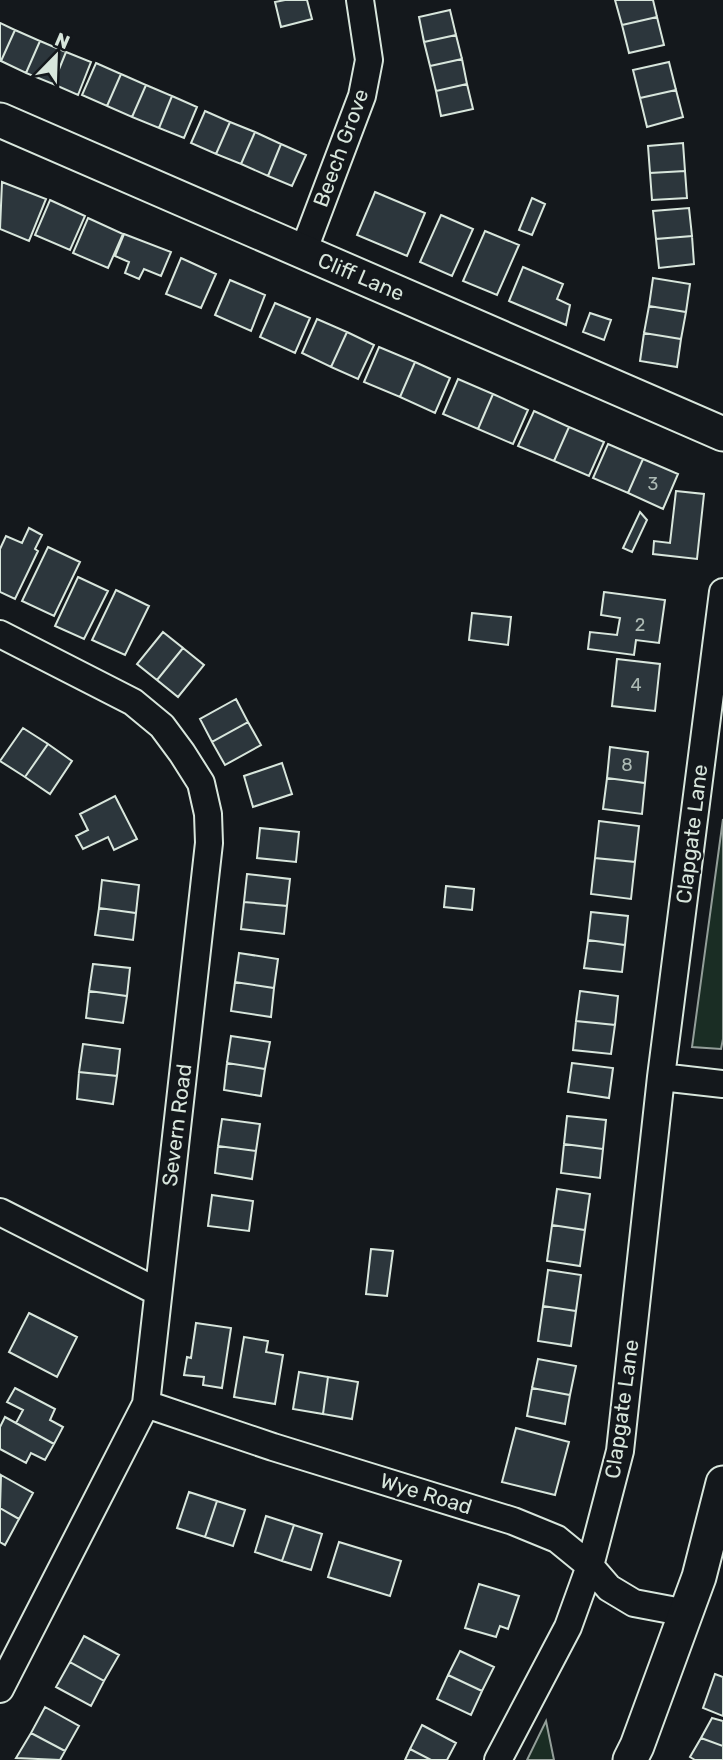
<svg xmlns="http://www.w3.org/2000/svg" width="723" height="1760" font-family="Rubik,sans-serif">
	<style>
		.green { fill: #1a2d24; stroke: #939e99; stroke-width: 2 }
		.building { fill: #2c363c; stroke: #d8e6dc; stroke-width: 2 }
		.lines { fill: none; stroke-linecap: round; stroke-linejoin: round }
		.minor-casing { stroke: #d8e6dc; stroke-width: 30 }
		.tertiary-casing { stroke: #d8e6dc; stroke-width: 37 }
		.minor { stroke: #14181c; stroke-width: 26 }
		.tertiary { stroke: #14181c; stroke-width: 33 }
		.labels { text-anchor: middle; stroke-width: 5; stroke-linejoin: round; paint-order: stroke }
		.number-label { font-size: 18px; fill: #adbab4 }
		.street-label { font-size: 21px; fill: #d8e6dc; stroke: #14181c }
	</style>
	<rect width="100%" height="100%" fill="#14181c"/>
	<path class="green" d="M723,819v220l-2,10 -29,-2z
		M546,1721l8,39h-27z"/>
	<path class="building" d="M285,0h22l5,19 -31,8 -6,-25z
		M615,0h38l4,17 -35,8z
		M450,10l6,25 -32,7 -5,-25z
		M657,17l7,28 -35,8 -7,-28z
		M0,23l15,7 -14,31h-1z
		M15,30l25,11 -14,32 -25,-12z
		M456,35l6,24 -32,7 -6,-24z
		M40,41l26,11 -13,32 -27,-11z
		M66,52l25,10 -13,33 -25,-11z
		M462,59l5,25 -31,7 -6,-25z
		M669,62l7,28 -36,8 -7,-28z
		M96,63l25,11 -14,32 -25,-11z
		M121,74l25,11 -14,32 -25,-11z
		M467,84l6,25 -32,7 -5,-25z
		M146,85l26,11 -13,32 -27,-11z
		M676,90l7,27 -36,10 -7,-29z
		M172,96l25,11 -13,31 -25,-10z
		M205,111l25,11 -14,32 -25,-11z
		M230,122l25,10 -14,32 -25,-10z
		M255,132l26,12 -13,32 -27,-12z
		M683,143l2,28 -35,2 -2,-27z
		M281,144l25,11 -14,31 -24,-10z
		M685,171l2,27 -35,2 -2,-27z
		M2,182l44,17 -17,42 -29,-12z
		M375,192l50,21 -18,43 -50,-21z
		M532,198l13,6 -13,31 -13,-5z
		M50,200l35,16 -15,34 -35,-15z
		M689,208l3,28 -36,3 -3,-28z
		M441,215l32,14 -21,47 -32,-14z
		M88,218l35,16 -15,34 -35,-15z
		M485,231l34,14 -22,50 -34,-14z
		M124,234l47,18 -10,24 -17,-7 -5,10 -14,-6 4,-11 -14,-6z
		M692,236l2,28 -35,4 -3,-29z
		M181,258l35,16 -15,34 -35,-14z
		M523,267l40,17 -6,15 13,6 -4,20 -57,-24z
		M653,278l37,6 -4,28 -37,-6z
		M230,280l35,15 -14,36 -36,-16z
		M275,303l35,15 -15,35 -35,-16z
		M649,306l37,6 -5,27 -37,-6z
		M590,313l21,7 -7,20 -21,-8z
		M317,319l30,13 -16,35 -29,-14z
		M347,332l27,13 -16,34 -27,-12z
		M644,333l37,6 -4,28 -37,-6z
		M379,347l36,15 -15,35 -36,-15z
		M415,362l35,16 -15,35 -35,-16z
		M458,379l35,15 -15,35 -35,-15z
		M493,394l35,16 -15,34 -35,-15z
		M534,411l35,16 -15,34 -36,-15z
		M569,427l35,15 -15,34 -35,-15z
		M608,444l35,15 -15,34 -35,-15z
		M643,459l35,15 -15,35 -35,-16z
		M676,491l28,3 -7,65 -44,-5 1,-13 16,2z
		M640,512l7,8 -15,32 -9,-4z
		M29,528l13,7 -7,14 3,2 -23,48 -15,-7v-43l6,-13 16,7z
		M48,547l32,15 -26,54 -32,-15z
		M78,577l30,14 -24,48 -29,-13z
		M116,590l33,16 -24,49 -33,-15z
		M604,592l61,8 -6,43 -23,-3 -2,15 -46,-6 2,-17 27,3 3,-17 -19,-3z
		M472,613l39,4 -3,28 -39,-5z
		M163,632l20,16 -26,32 -20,-16z
		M183,648l21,17 -26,32 -21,-17z
		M617,659l43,5 -5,47 -43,-5z
		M236,699l12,23 -36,20 -12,-23z
		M248,722l13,23 -36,20 -13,-23z
		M23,728l25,16 -23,33 -25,-16z
		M48,744l24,17 -22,33 -25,-17z
		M610,747l38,5 -3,31 -38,-5z
		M282,763l10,31 -39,13 -9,-31z
		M607,778l38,5 -3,31 -39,-5z
		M115,796l22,43 -23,11 -6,-13 -25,12 -7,-13 12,-6 -8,-16z
		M599,821l40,5 -4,36 -40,-4z
		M260,828l39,4 -3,30 -39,-4z
		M595,858l40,4 -4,37 -40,-5z
		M247,874l43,5 -3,27 -43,-4z
		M102,880l37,5 -3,28 -37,-5z
		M446,886l28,3 -2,21 -28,-3z
		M244,902l43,4 -3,28 -43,-5z
		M99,908l37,5 -3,27 -38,-5z
		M591,912l37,4 -3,29 -37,-5z
		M588,940l37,5 -3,27 -38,-4z
		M239,953l39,6 -4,29 -39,-6z
		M93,964l37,4 -3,28 -38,-5z
		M235,982l39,6 -3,29 -40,-6z
		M89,991l38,5 -4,27 -37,-5z
		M580,991l38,5 -3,29 -39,-4z
		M576,1021l39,4 -4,29 -38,-4z
		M231,1036l39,6 -5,27 -38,-6z
		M83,1044l37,5 -3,27 -38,-4z
		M227,1063l38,6 -4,27 -37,-6z
		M572,1063l41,5 -4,30 -41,-6z
		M79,1072l38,4 -4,28 -36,-5z
		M567,1116l39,4 -3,29 -39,-5z
		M222,1119l38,5 -4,27 -38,-5z
		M564,1144l39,5 -3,29 -39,-5z
		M218,1146l38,5 -4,28 -37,-6z
		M557,1189l33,5 -5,36 -33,-5z
		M212,1195l41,6 -4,30 -41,-5z
		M552,1225l33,5 -5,36 -33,-5z
		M371,1249l22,2 -6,45 -21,-2z
		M548,1270l33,5 -5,36 -33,-5z
		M543,1306l33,5 -5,35 -33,-5z
		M29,1313l48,24 -20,40 -48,-25z
		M196,1323l35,5 -9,60 -19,-3 1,-8 -20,-2 3,-18 4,1z
		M244,1337l24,4 -2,11 17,3 -8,49 -41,-7z
		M538,1359l38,7 -6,29 -38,-7z
		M299,1372l29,5 -5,37 -30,-5z
		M328,1377l30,5 -6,37 -29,-5z
		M15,1388l40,21 -5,11 13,7 -9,17 -38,-21 7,-13 -16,-8z
		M532,1388l38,7 -5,29 -38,-8z
		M5,1417l49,27 -9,16 -14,-7 -5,10 -26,-14v-22z
		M516,1428l53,14 -14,53 -53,-13z
		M1,1475l32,18 -14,26 -19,-11z
		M189,1492l28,9 -12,36 -28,-9z
		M217,1501l28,9 -12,36 -28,-9z
		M0,1508l19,11 -14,26 -5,-3z
		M266,1516l28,9 -12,36 -27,-9z
		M294,1525l28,9 -11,36 -29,-9z
		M339,1542l62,19 -11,35 -62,-19z
		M479,1584l40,12 -11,33 -8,-3 -4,11 -31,-9z
		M84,1636l35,19 -15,26 -34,-19z
		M460,1651l34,16 -12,24 -34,-16z
		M70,1662l34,19 -13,25 -35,-19z
		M715,1674l8,3v39l-20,-8z
		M448,1675l34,16 -11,24 -34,-16z
		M45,1707l34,19 -14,25 -34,-18z
		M712,1718l11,3v25l-22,-8z
		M422,1725l34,18 -9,17h-16l-21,-11z
		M31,1733l34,18 -5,9 -44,-2z
		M701,1738l22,8v14h-28l-5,-3z
		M410,1749l21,11h-26z"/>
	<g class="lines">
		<defs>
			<path id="minor" d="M303,252l59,-156 7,-36 -9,-60
				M0,634l133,68 29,24 20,27 19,30 7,31 1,29 -63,561 -146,285
				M661,1077l62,7
				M0,1212l158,80
				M146,1404l127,43 240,74 44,18 33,27 19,22 25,15 53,10
				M498,1760l70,-133 22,-61 30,-115 41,-374 62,-485"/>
			<path id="tertiary" d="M0,120l723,314
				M630,1760l7,-14 62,-169 24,-94"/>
		</defs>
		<use href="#minor" class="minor-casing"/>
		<use href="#tertiary" class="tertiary-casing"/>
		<use href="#minor" class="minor"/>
		<use href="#tertiary" class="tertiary"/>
	</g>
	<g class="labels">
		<g class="number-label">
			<text x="653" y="490">3</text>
			<text x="640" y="631">2</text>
			<text x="636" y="691">4</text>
			<text x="627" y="771">8</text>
		</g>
		<g class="street-label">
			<text transform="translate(341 148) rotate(-70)" y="7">Beech Grove</text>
			<text transform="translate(361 277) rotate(23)" y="7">Cliff Lane</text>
			<text transform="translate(692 834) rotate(-83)" y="7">Clapgate Lane</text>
			<text transform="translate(177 1125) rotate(-83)" y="7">Severn Road</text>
			<text transform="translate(622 1409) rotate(-82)" y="7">Clapgate Lane</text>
			<text transform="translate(426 1494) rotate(17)" y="7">Wye Road</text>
		</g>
	</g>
	<g transform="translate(56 56) rotate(23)" stroke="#14181c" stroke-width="5" paint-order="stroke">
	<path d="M0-5L12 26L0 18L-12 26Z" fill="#d8e6dc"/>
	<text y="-10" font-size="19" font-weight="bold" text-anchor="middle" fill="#d8e6dc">N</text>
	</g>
</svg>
